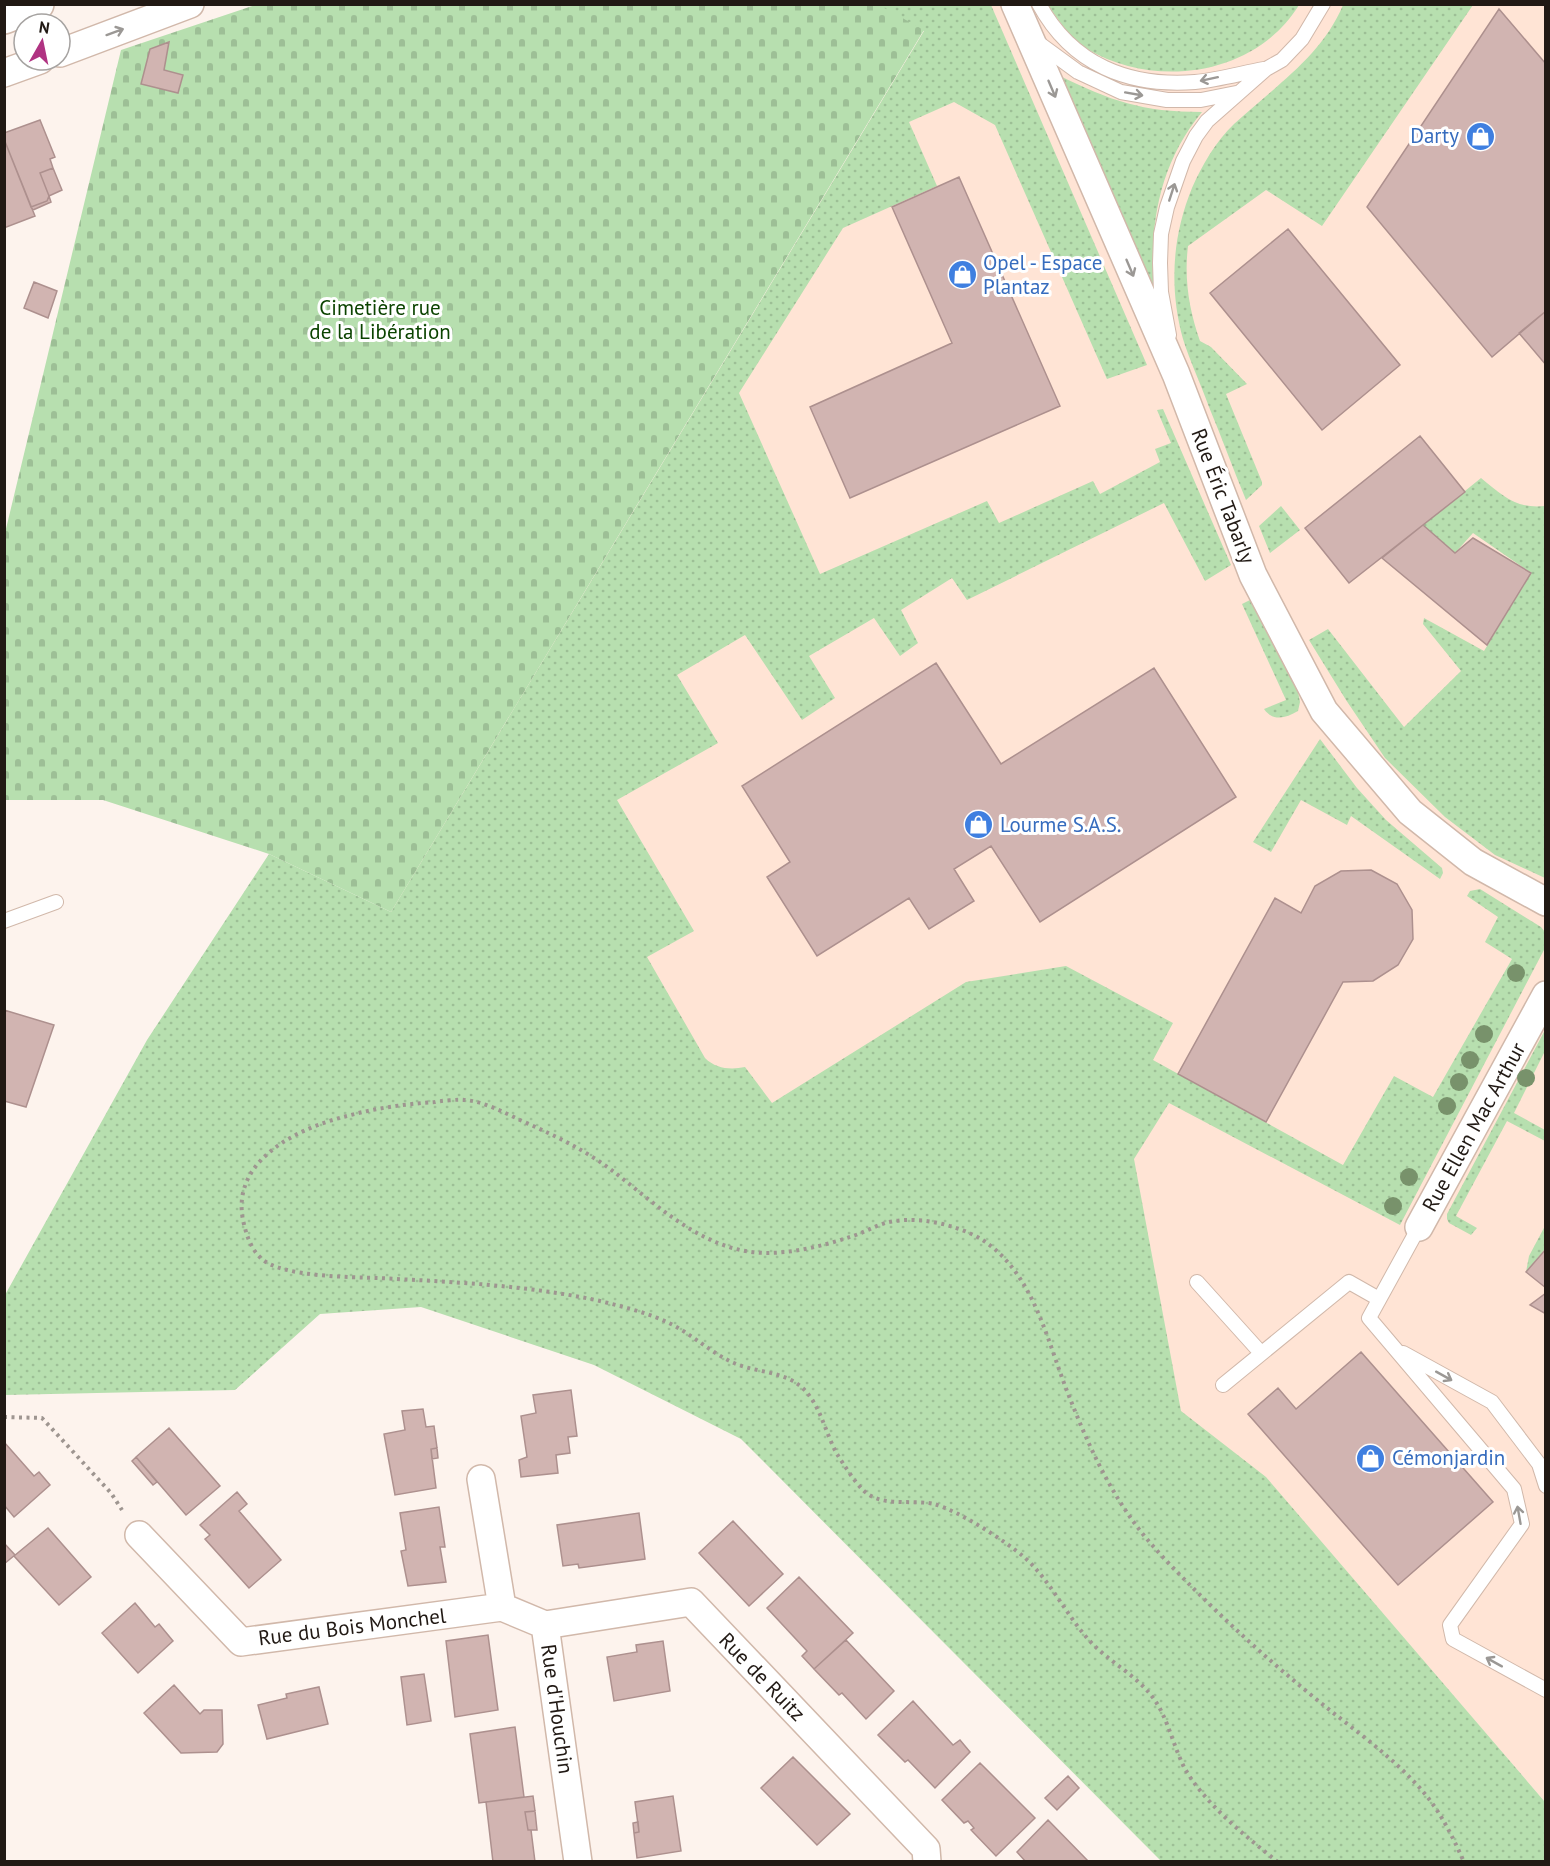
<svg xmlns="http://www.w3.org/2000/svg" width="1550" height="1866" font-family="'PT Sans',sans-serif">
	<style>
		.built { fill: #ffe4d5 }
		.grass { fill: url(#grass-dots) }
		.cemetery { fill: url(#cemetery-stones) }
		.building { fill: #d1b4b1; stroke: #ad908e; stroke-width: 1.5 }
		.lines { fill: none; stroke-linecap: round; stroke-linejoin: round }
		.lane-casing { stroke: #d1b8aa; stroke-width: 16 }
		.street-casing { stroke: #d1b8aa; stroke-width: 30 }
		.secondary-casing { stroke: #d1b8aa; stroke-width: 36 }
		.path { stroke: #9e9590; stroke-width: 4; stroke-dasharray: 3 4.5; stroke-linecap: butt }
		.lane { stroke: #fff; stroke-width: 14 }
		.street { stroke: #fff; stroke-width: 27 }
		.secondary { stroke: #fff; stroke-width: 33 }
		.tree { fill: #78926b }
		.oneway { stroke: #9b9895 }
		.labels { text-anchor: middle; stroke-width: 6; stroke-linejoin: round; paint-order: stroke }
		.shop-label { font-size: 21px; fill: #366cbe; stroke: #fff; text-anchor: start }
		.park-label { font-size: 21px; fill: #0b4300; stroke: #fff }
		.street-label { font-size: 21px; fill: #211914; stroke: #fff }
	</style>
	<defs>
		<pattern id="grass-dots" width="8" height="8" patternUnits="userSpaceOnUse" patternTransform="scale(1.5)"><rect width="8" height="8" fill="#b7dfaf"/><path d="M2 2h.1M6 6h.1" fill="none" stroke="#9dbf96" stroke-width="1.8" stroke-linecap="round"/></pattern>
		<pattern id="cemetery-stones" width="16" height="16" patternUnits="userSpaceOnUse" patternTransform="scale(1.5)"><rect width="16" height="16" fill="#b7dfaf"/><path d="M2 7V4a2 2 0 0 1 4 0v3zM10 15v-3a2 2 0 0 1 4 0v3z" fill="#9dbf96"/></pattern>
	</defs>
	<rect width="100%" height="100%" fill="#fdf3ed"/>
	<path class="built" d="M877,5h668v1797l-168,-195 -636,-466 -350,-229 533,-881z"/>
	<path class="grass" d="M877,5h114l156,360 -40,14 -112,-254 -41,-23 -45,20 28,64 -94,42 -104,165 81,181 167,-73 12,22 94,-42 7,13 60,-32 -5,-13 16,-6 -14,-33 6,-1 68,156 -26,16 -41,-78 -197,97 -15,-22 -51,32 17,33 -18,13 -26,-38 -65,38 26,42 -33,22 -57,-85 -68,40 41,68 -101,57 77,131 -47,26 58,101c11,11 26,12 40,9l27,36 194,-121 100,-16 107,57 -20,37 190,105 51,-89 39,21 79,-138 -27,-17 13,-25 -31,-21 3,-5 10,-2 61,38 4,5v16l-145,277 -231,-122 -35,56 47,252 85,66 279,325v59h-384l-420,-422 -147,-74 -173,-58 -101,7 -85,76 -230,5v-100l142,-255 122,-186 122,58 533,-881z
		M1048,5h251c-43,70 -142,85 -212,44 -17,-11 -28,-28 -39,-44z
		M1343,5h130l-151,221 -56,-36 -78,56c-4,33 1,64 12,95l11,6 36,37 -21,10 36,88v3l-16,15c-13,-31 -24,-62 -37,-93 -8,-23 -19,-45 -26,-68 -14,-51 -11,-102 9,-151 10,-23 24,-47 42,-64 40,-37 88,-68 109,-119z
		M1058,75c53,26 84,37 144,37 -45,55 -53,116 -48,185z
		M1481,478c22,18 35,31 64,28v372l-50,-23 -50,-38 -60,-59 -39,-58 -37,-60 19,-11 76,98 57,-56 -38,-47 1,-6 60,33 47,-78 -58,-40 -18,20 -32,-28z
		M1281,506l19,24 -30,23 -11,-27z
		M1250,600l48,92 2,10 -2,9c-12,7 -25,11 -34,-2l22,-9 -44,-96z
		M1320,739l37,49 29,32 56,48 1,5 -3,6 -89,-63 -4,9 -46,-25 -30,52 -18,-10z
		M1545,1030v21l-31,62 31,17v11l-38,-20 -51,95 21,12 -6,7 -22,-12 -2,-4v-5z
		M1545,1226v23l-19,23 3,-16z"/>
	<path class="cemetery" d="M258,4h619l47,26 -533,882 -122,-58 -166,-54h-98v-267l116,-483z"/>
	<path class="building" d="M1499,9l47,55v247l-54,46 -125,-150z
		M169,42l-5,28 19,5 -5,18 -37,-9 9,-35z
		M40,120l15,37 -5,2 3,9 -13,5 9,23 -2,5 -16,6 -27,-68v-6z
		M4,139l31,77 -31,12z
		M53,168l9,22 -13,6 -9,-23z
		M959,177l101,229 -210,92 -40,-91 142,-64 -60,-136z
		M49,196l2,6 -18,8 -2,-3 16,-6z
		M1288,229l112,136 -78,65 -112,-137z
		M34,282l23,9 -9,27 -24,-10z
		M1546,311v54l-27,-32z
		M1420,436l45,56 -116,91 -44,-55z
		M1423,525l32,28 18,-15 58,35 -44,72 -105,-87z
		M936,663l65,101 153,-96 82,129 -196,125 -49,-76 -37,23 20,32 -45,28 -20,-31 -92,58 -50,-79 23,-15 -48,-76z
		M1371,870l26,14 15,26 1,29 -15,26 -25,16 -30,1 -77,140 -88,-48 97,-176 26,15 14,-27 26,-15z
		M4,1010l50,15 -28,82 -22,-6z
		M1546,1249v39l-20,-16z
		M1546,1293v21l-16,-9z
		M1361,1352l132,150 -95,83 -150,-171 30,-26 18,21z
		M571,1390l6,46 -9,1 2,16 -14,2 2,18 -37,4 -2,-17 8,-3 -6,-41 15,-3 -3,-18z
		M423,1409l3,18 8,-1 3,22 -6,1 5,39 -41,7 -11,-61 21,-4 -3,-19z
		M169,1428l51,58 -34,29 -50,-58z
		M4,1442l30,34 5,-4 11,13 -36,32 -10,-12z
		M437,1448l1,10 -6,1 -1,-10z
		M136,1457l21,25 -4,3 -21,-24z
		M237,1492l10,12 -8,7 42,49 -32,28 -44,-49 5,-4 -10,-10z
		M439,1507l6,40h-5l6,35 -38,4 -7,-35 5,-1 -6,-37z
		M639,1513l6,46 -66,9 -1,-4 -15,2 -6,-41z
		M733,1521l50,53 -34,32 -50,-53z
		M48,1528l43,49 -32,28 -45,-49z
		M4,1543l11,12 -11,9z
		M799,1577l54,56 -39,36 -12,-13 5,-5 -40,-43z
		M135,1603l20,24 4,-3 14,17 -35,32 -36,-40z
		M488,1635l10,75 -43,7 -9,-76z
		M846,1640l48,51 -28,28 -24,-26 -3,2 -25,-26z
		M663,1641l7,50 -56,10 -7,-44 30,-5 -1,-7z
		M424,1674l7,47 -24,4 -6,-48z
		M174,1685l26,29 4,-4h18l1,34 -6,8 -36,1 -37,-40z
		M319,1687l9,37 -61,15 -9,-34 29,-7 -1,-4z
		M913,1701l40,44 7,-5 10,12 -35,36 -27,-28 -3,2 -27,-27z
		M515,1727l9,70 -45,6 -9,-69z
		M793,1757l57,57 -33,31 -56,-57z
		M980,1763l55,55 -39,38 -25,-26 3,-2 -6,-7 -4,2 -22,-23z
		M1068,1776l11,12 -22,22 -12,-12z
		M533,1796l2,15 -10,1 3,18h3l4,32h-42l-7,-60z
		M673,1796l8,55 -44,7 -3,-25 5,-1 -4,-30z
		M535,1811l2,19h-9l-3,-18z
		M1048,1820l41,42h-63l-9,-10z
		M638,1822l1,10 -5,1 -1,-10z"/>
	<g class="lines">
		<defs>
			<path id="lane" d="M1039,4c33,61 90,83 156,78 23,-2 47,-9 69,-13
				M1037,42l41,30 43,20 46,8h34l35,-7
				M1169,335l-8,-43 -1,-29 1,-29 6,-27 16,-46 13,-25 11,-15 59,-52 16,-9 20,-21 21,-35
				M4,921l52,-19
				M1419,1227l-50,91 145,171 8,35 -72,101 3,14 93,51
				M1197,1282l64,71
				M1403,1353l89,49 47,62 7,22
				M1223,1385l126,-103 30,17"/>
			<path id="street" d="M1015,4l161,370 77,201 71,136 86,101 63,50 73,40
				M60,53l130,-49
				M4,73l36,-13
				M1419,1227l127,-232
				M481,1479l21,128
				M139,1535l102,107 261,-35 43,18 33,237
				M545,1625l146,-23 235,247 1,13"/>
			<path id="secondary" d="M4,17l33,-13"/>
		</defs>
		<use href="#lane" class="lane-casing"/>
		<use href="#street" class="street-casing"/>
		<use href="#secondary" class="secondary-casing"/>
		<path class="path" d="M4,1417l38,1 69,75 11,17
			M1278,1862c-32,-25 -75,-60 -94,-95 -11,-22 -16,-48 -30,-68 -17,-24 -47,-38 -66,-60 -23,-26 -38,-59 -64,-82 -20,-17 -65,-46 -90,-53 -23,-5 -53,4 -71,-14 -9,-9 -19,-25 -26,-36 -14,-25 -18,-60 -46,-74 -18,-9 -39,-9 -57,-17 -23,-10 -41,-28 -63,-39 -22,-11 -47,-17 -71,-23 -73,-16 -147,-19 -222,-23 -27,-1 -96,-1 -116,-19 -11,-9 -16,-25 -19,-39 -12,-60 55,-92 104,-104 29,-8 58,-12 88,-14 3,-1 26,-3 29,-2 19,1 39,12 56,20 38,17 70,32 103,59 34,27 70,59 113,70 37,10 81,-1 117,-13 15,-5 26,-13 42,-15 27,-4 62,4 86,18 52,33 65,98 86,152 16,41 34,83 59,120 19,29 44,54 68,78 39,39 79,75 122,110 34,28 72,54 102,87 20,21 34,49 46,76"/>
		<use href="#lane" class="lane"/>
		<use href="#street" class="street"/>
		<use href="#secondary" class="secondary"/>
	</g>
	<g class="tree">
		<circle cx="1516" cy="973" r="9"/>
		<circle cx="1484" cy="1034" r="9"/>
		<circle cx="1470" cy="1060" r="9"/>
		<circle cx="1526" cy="1078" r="9"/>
		<circle cx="1459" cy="1082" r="9"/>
		<circle cx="1447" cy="1106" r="9"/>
		<circle cx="1409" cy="1177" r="9"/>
		<circle cx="1393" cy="1206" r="9"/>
	</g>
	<defs><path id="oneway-shaft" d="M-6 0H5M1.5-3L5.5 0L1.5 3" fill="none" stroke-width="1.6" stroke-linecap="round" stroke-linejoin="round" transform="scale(1.5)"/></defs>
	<g class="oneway">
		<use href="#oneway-shaft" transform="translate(115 32) rotate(-20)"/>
		<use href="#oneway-shaft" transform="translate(1209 79) rotate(168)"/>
		<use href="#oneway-shaft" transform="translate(1052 89) rotate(67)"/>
		<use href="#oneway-shaft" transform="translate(1134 94) rotate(10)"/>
		<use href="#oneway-shaft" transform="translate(1172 192) rotate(-72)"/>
		<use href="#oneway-shaft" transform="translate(1130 268) rotate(67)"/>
		<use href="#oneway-shaft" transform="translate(1444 1376) rotate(29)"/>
		<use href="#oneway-shaft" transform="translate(1519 1515) rotate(-100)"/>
		<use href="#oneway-shaft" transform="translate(1494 1662) rotate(-151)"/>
	</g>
	<defs>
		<symbol id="shop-disc" viewBox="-11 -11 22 22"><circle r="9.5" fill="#3f7fe0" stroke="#fff"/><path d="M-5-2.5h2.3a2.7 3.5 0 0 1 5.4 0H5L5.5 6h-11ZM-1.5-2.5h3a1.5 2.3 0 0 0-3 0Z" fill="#fff"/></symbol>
	</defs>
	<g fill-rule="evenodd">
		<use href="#shop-disc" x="1464" y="120" width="33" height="33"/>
		<use href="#shop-disc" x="946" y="258" width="33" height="33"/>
		<use href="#shop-disc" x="962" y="808" width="33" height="33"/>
		<use href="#shop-disc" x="1354" y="1442" width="33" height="33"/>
	</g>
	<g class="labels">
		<g class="shop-label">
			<text x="1459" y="143" text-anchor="end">Darty</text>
			<text x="983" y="270">Opel - Espace<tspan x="983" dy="24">Plantaz</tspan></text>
			<text x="1000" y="832">Lourme S.A.S.</text>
			<text x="1392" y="1465">Cémonjardin</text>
		</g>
		<g class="park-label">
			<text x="380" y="315">Cimetière rue<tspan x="380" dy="24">de la Libération</tspan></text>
		</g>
		<g class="street-label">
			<text transform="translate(1223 496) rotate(69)" y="7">Rue Éric Tabarly</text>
			<text transform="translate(1474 1127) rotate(-61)" y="7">Rue Ellen Mac Arthur</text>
			<text transform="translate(352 1627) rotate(-7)" y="7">Rue du Bois Monchel</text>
			<text transform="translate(762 1677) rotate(46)" y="7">Rue de Ruitz</text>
			<text transform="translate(557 1709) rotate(82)" y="7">Rue d'Houchin</text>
		</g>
	</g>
	<rect width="1550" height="1866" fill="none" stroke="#211914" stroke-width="12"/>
	<g transform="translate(42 42) rotate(9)"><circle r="28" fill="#ffffff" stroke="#a6a3a1" stroke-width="1.5"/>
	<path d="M0-4.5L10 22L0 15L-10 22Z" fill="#b03382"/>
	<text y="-9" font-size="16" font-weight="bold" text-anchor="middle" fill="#211914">N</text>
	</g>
</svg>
